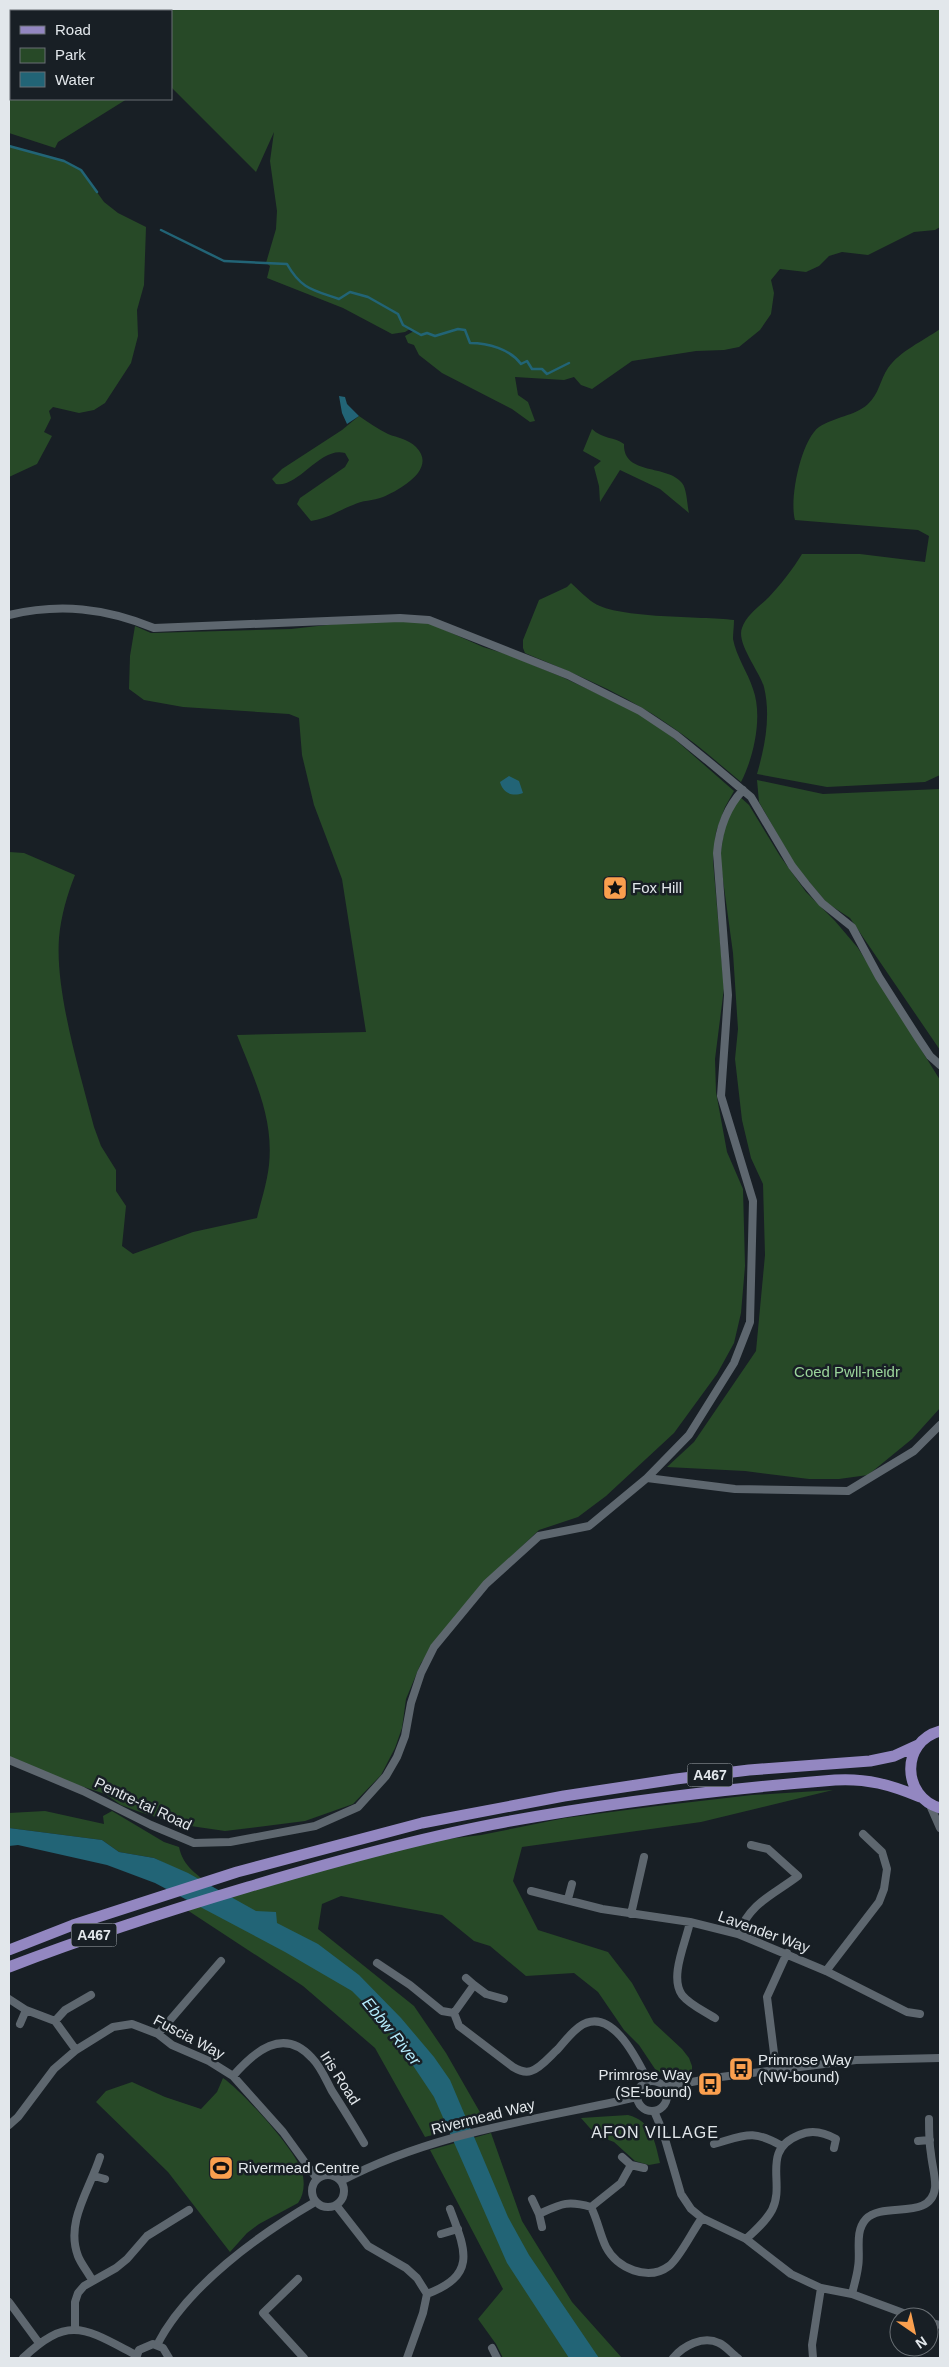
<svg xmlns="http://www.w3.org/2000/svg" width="949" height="2367" font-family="Arial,sans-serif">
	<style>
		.green { fill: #274927 }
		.water { fill: #226476 }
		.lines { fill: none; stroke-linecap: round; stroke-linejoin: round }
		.stream { stroke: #226476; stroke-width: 2.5 }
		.minor { stroke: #5e676f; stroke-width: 8 }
		.primary { stroke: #9387c1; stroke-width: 11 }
		.labels { text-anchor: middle; stroke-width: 5; stroke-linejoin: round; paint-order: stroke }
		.shield { fill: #181f25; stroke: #a5abb0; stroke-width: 1 }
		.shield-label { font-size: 14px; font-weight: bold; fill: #e2e7eb }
		.poi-label { font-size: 15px; fill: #e2e7eb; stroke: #181f25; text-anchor: start }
		.park-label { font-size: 15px; fill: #9ad49a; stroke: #181f25 }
		.street-label { font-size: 15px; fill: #e2e7eb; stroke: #181f25 }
		.water-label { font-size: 16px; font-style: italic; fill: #b5ecfd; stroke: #181f25 }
		.neighbourhood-label { font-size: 16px; letter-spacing: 1px; fill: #e2e7eb; stroke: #181f25 }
	</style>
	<rect width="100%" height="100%" fill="#181f25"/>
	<path class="green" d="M17,9h923v218l-5,3 -21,2 -46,23 -26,-3 -13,4 -10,10 -13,6 -26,-3 -9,11 3,13 -3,21 -11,16 -21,17 -15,3 -28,1 -64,10 -40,28 -11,-4 -7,-8 -10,3 -49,-3 3,18 10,7 7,19 -5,1 -18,-13 -70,-36 -23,-18 -5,-10 -6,-2 -3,-7 9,-5 -4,-2 -5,3 -13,2 -49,-26 -76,-30 3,-12 -4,-3 10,-34 1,-18 -7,-50 4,-29 -18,40 -85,-85v-76h-156z
		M11,14v85h116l-69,43 -3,6 -46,-15v-117z
		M9,146l55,15 17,9 23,32 14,11 28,14 -2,58 -7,25 1,26 -7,27 -26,40 -11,7 -15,3 -26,-6 -4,4 2,7 -7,14 8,4 -15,28 -28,13z
		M940,329v446l-15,7 -98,5 -70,-13c8,-28 14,-58 7,-87 -4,-15 -28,-44 -22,-59 4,-13 18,-22 27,-31 12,-13 24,-28 33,-43h58l65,8 4,-26 -11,-6 -123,-10c-6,-21 6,-80 24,-93 15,-10 36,-11 49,-23 11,-10 12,-24 20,-36 12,-17 35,-27 52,-39z
		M359,416c9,6 19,13 29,18 10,4 20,5 28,13 22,22 -17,43 -33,50 -10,4 -21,3 -30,8 -18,7 -21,12 -42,16l-14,-17 3,-6 45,-31 4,-7 -4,-7c-25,-7 -46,35 -69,31l-4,-5 10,-10 60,-39z
		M592,429c10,10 23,8 32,15 -1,32 43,20 58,39 5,6 5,22 7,30l-29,-24 -40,-19 -20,32 -1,-16 -5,-19 7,-6 -18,-10z
		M571,583c7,6 15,15 23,20 25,16 107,13 140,17 0,6 -1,13 -1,19 3,17 15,34 20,50 10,27 1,68 -12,93 -23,-19 -46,-40 -72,-57 -44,-31 -94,-51 -144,-72l-2,-5v-8l16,-40 28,-13z
		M404,621l25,2 54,24 26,8 53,22 77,36 31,22 64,56 -9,16 -9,25 -3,29 11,127 -9,71 1,33 11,60 16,37 2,77 -4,47 -7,30 -17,31 -43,59 -68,63 -28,21 -39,13 -61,58 -57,75 -15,36 -4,29 -7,20 -14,27 -28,29 -48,17 -80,10 -48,-7 -40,-13 -16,-6 -16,-11 -42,-14 -54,-23v-905l15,1 51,22c-8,20 -14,41 -16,63 -4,54 21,135 35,189l7,19 15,24v21l10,15 -4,40 11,8 60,-22 64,-14c4,-17 10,-35 12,-53 5,-48 -15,-86 -32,-130l129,-3 -24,-153 -28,-74 -12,-50 -3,-37 -10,-4 -106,-7 -39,-7 -15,-11 1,-33 5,-30 16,7 140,-4 63,-7z
		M757,780l66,14 117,-5v261l-90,-132 -23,-15 -32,-38 -36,-63z
		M739,796l10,9 31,51 26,36 29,29 23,27 82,132v328l-28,31 -44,36 -29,4h-30l-64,-8 -78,-4 27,-25 62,-91 9,-96 -2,-71 -12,-26 -9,-38 -7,-61 3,-30 -5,-76 -13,-95 5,-34z
		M833,1790l-132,32 -179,25 -9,34 25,49 70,22 24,31 22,40 28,26 7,9 3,8v7l-29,1 -8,-5 -16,-24 -15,-15 -26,-38 -24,-19 -48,3 -36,-30 -16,-5 -32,-26 -101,-19 -19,8 -4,25 96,77 32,47 39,68 -60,16 -50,-89 -72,-62 -122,-80 217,-61 83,-10 84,-17 92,-12 95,-11z
		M45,1811l59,13 -1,-8 9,-5 52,31 15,5c4,20 19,28 34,40l-59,-29 -35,-6 -17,-12 -93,-12v-15z
		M223,2078c20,14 70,69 78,91 4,11 4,24 -3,34l-39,21 -12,9 -17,19 -62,-80 -72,-70 10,-11 26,-9 33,15 36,12 16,-17z
		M628,2115c24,6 27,27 32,48l-11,2 -14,-4 -21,-19 -18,-7 -15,-17z
		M491,2133l31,88 50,81 50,56h-119l-7,-14 -18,-25 25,-30 -73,-139z"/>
	<path class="water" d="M339,396l6,1 2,7 12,12 -12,8 -5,-11z
		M509,776l10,5 4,12c-11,4 -20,0 -23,-11z
		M9,1828l93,12 17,12 35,6 34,15 68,38 20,1 1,11 41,21 41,31 42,43 33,39 16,23 58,137 21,38 70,103h-30l-62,-95 -73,-166 -28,-42 -30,-40 -24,-24 -67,-39 -130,-69 -48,-18 -89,-20 -9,1z"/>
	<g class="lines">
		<path class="stream" d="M9,146l55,15 17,9 16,22
			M161,230l63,31 63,3c14,25 26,26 52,35l11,-7 18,5 30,17 5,11 18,10 6,-2 8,3 23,-7 7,1 5,13c18,0 40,6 51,21l6,-3 5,8h10l5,5 22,-11"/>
		<path class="minor" d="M9,615c51,-12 96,-7 145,13l246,-10 29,2 139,55 72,36 36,24 32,26 43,36 41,69 14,18 16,19 30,24 27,50 39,61 12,18 10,9
			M647,1478l42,-43 45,-72 16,-41 3,-121 -32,-105 7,-101 -11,-142c2,-24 9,-45 26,-63
			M9,1760l74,31 68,34 43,18 36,-1 85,-16 43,-19 28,-31 11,-19 8,-21 6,-33 10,-30 13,-26 52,-63 53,-48 50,-10 58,-48 88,11 113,2 66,-40 26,-26
			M929,1803l11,25
			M531,1891l71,18 88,13 48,12 88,37 81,41 13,2
			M568,1899l4,-15
			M631,1914l13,-57
			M690,1922c-4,20 -21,55 -8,73 8,10 22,16 33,23
			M738,1934c13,-32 35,-39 60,-58l-30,-27 -17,-4
			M377,1963l33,22 32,26 12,2 5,13 54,41c5,3 12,6 18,4 10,-3 19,-15 27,-22 6,-7 13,-16 21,-22 32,-23 58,32 69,54
			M826,1971l53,-69 5,-13 3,-20 -5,-17 -19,-18
			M466,1978l8,7
			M9,1999l17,11 29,11 21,29
			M454,2013l20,-28 12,9 18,5
			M55,2021l10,-11 26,-15
			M20,2024l6,-14
			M158,2034l63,-73
			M776,2069l-9,-72 20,-44
			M233,2076c21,-24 50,-50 79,-18 9,9 14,22 20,33 11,17 22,35 32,52
			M637 2096a15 15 0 1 1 30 0a15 15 0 1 1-30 0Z
			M665,2087l48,-9 143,-18 84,-2
			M654,2111l9,21 18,62 10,15 11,9 44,21 45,35 30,14 31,6 62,23
			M9,2125l9,-8 36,-48 22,-19 37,-23 19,-3 26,10 14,11 37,16 24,15 50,56 34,47
			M918,2141l12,-1
			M714,2144c32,-9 38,-15 68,2
			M622,2157l9,8 13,3
			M312 2191a16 16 0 1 1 32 0a16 16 0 1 1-32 0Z
			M94,2176l11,3
			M341,2181c93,-49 195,-61 296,-84
			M532,2199l7,15
			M336,2205l32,41 38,22 11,10 10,16 -4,19 -16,45
			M591,2207l30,-24 10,-18
			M542,2227l-3,-13c22,-10 28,-14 52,-7 7,14 9,28 15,40 11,21 42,35 63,19 10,-7 24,-36 33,-48
			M441,2234l17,-5
			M746,2239c10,-9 20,-18 26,-29 14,-27 -12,-59 27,-75 13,-6 25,-3 37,4l-2,9
			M298,2279l-35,34 41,45
			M92,2280c-4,-8 -11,-16 -14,-24 -13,-34 12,-67 22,-99
			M427,2294c50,-19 39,-43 23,-85
			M852,2294c2,-9 5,-18 6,-27 3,-15 -4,-35 8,-48 17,-18 65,2 69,-31 1,-10 -3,-23 -4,-34 -2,-11 -2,-23 -2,-35
			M9,2302l30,41
			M929,2322l11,3
			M75,2329v-27l3,-9 6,-7 32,-18 11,-9 20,-23 42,-26
			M157,2345c30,-59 103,-111 158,-143
			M492,2348l5,10
			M23,2358c46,-44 63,-29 113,-3
			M136,2358l3,-8 14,-6 10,4 6,10
			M673,2358c10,-12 30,-23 46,-15 7,3 13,11 19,15
			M813,2358l-1,-13 9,-57"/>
		<path class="primary" d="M940,1731c-40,11 -38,66 0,77
			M9,1950l64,-25 164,-53 185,-49 142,-27 112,-17 73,-9 121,-9 24,-5 24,-11
			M9,1967c78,-30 158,-56 239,-80 84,-25 170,-49 257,-65 109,-20 219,-33 330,-42 32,-2 56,5 85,17"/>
	</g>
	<defs>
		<symbol id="sight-square" viewBox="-11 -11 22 22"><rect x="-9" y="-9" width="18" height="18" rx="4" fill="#fa9f4e" stroke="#181f25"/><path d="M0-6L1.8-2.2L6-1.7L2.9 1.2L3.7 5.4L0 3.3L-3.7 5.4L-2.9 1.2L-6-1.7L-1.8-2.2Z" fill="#111"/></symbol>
		<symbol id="bus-square" viewBox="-11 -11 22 22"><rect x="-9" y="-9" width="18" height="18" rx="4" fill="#fa9f4e" stroke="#181f25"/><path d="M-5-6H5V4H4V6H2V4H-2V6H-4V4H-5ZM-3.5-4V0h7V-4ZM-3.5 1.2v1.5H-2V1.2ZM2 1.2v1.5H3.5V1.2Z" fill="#111"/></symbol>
		<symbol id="stadium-square" viewBox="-11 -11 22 22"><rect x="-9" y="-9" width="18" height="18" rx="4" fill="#fa9f4e" stroke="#181f25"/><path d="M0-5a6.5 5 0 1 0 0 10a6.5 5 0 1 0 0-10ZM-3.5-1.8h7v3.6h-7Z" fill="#111"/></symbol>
	</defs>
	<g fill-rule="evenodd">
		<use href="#sight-square" x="601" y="874" width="28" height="28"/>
		<use href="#bus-square" x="727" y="2055" width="28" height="28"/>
		<use href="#bus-square" x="696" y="2070" width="28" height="28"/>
		<use href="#stadium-square" x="207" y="2154" width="28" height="28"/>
	</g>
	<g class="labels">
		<g class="shield">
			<rect x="687.5" y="1763.5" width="45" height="23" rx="4"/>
			<rect x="71.5" y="1923.5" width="45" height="23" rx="4"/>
		</g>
		<g class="shield-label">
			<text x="710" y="1780">A467</text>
			<text x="94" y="1940">A467</text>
		</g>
		<g class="poi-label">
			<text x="632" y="893">Fox Hill</text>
			<text x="758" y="2065">Primrose Way<tspan x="758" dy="17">(NW-bound)</tspan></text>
			<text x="692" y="2080" text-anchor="end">Primrose Way<tspan x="692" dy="17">(SE-bound)</tspan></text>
			<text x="238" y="2173">Rivermead Centre</text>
		</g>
		<g class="park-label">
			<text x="847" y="1377">Coed Pwll-neidr</text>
		</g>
		<g class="street-label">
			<text transform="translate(143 1804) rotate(25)" y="5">Pentre-tai Road</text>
			<text transform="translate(764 1932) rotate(20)" y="5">Lavender Way</text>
			<text transform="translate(189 2037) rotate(28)" y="5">Fuscia Way</text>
			<text transform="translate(340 2078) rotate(57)" y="5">Iris Road</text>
			<text transform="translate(483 2117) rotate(-14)" y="5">Rivermead Way</text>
		</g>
		<g class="water-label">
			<text transform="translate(392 2031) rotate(51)" y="6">Ebbw River</text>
		</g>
		<g class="neighbourhood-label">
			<text x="655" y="2138">AFON VILLAGE</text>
		</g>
	</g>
	<rect width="949" height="2367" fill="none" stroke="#e2e7eb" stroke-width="20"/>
	<rect x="10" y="10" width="162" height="90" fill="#181f25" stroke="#696f74"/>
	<rect x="20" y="26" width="25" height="8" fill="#9387c1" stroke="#696f74"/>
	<text x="55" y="35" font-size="15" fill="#e2e7eb">Road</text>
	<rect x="20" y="48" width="25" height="15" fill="#274927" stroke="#696f74"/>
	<text x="55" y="60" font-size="15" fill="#e2e7eb">Park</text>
	<rect x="20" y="72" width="25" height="15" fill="#226476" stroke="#696f74"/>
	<text x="55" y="85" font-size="15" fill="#e2e7eb">Water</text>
	<g transform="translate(914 2332) rotate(146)"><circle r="24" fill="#181f25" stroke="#696f74"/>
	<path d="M0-4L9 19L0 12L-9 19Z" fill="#fa9f4e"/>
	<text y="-8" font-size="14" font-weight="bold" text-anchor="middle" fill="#e2e7eb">N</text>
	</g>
</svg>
